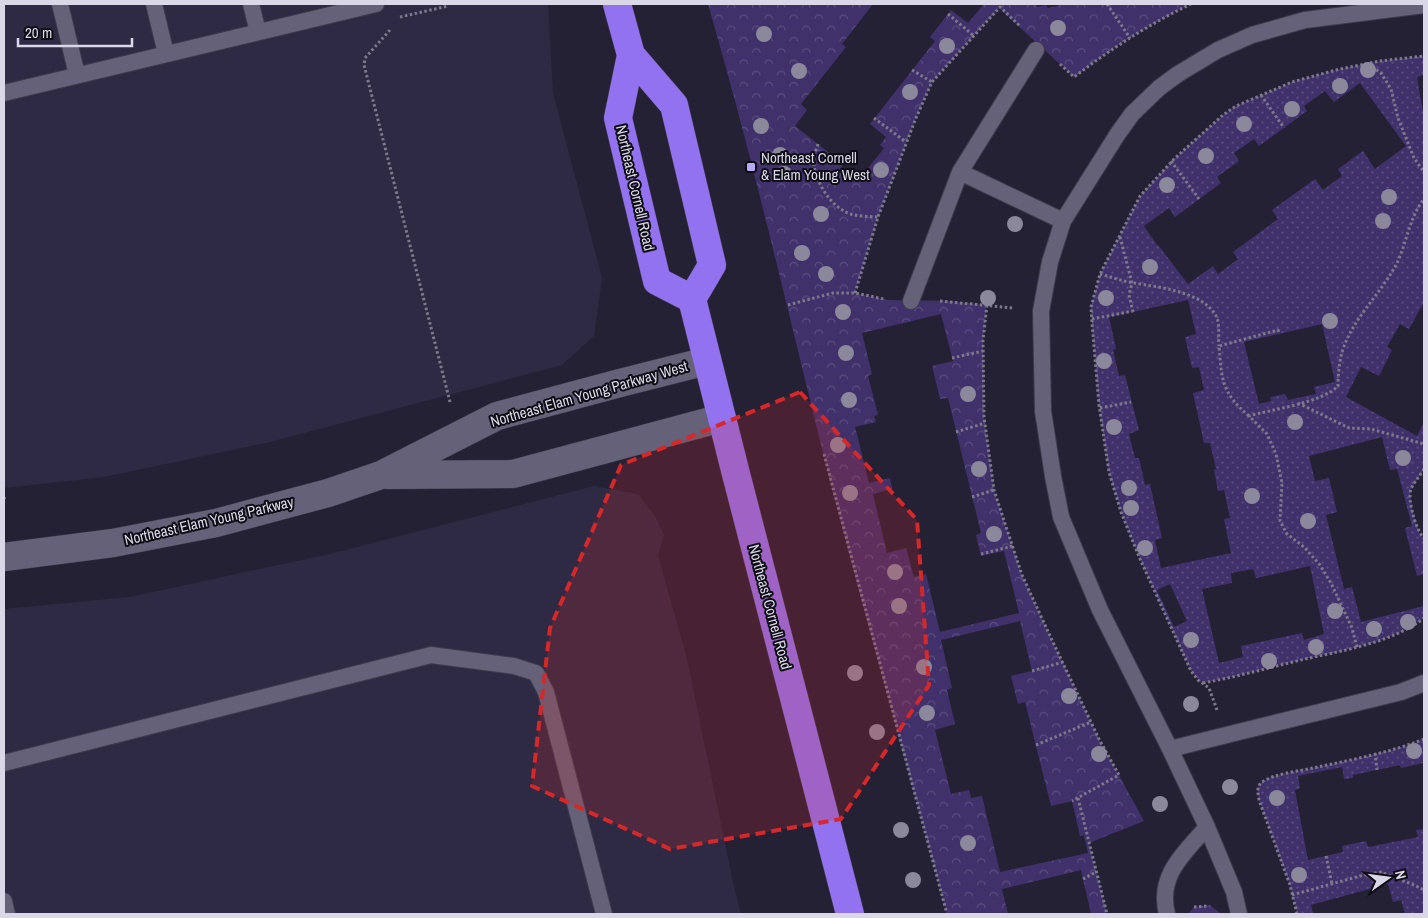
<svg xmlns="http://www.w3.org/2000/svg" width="1428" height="918" font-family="'Archivo Narrow',sans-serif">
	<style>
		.built { fill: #2e2a43 }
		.grass { fill: url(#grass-dots); fill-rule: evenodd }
		.forest { fill: url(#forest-crowns); fill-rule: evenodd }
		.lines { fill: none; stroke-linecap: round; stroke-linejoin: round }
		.lane-casing { stroke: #3f3b4c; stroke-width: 18 }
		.secondary-casing { stroke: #3f3b4c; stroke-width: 29 }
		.highway-casing { stroke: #3f3b4c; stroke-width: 29 }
		.path { stroke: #7c798a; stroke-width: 3; stroke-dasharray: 2.5 2.5; stroke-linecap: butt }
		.lane { stroke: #656178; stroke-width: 16 }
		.secondary { stroke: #656178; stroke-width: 28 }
		.highway { stroke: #9272ee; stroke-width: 28 }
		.tree { fill: #8b889c }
		.marked { fill: #d62828; fill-opacity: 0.2; stroke: #d62828; stroke-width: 4; stroke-dasharray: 10 6; stroke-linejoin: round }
		.poi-dot { fill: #b9aaf7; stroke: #0e0c15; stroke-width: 2 }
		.labels { text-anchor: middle; stroke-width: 4; stroke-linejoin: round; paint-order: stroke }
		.poi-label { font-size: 15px; fill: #dad8e6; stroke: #0e0c15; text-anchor: start }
		.street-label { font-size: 15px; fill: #dad8e6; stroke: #0e0c15 }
	</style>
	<defs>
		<pattern id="grass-dots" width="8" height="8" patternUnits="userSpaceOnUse" patternTransform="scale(1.25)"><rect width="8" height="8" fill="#40316b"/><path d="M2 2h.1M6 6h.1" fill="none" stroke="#5b4e80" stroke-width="1.8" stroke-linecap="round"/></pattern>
		<pattern id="forest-crowns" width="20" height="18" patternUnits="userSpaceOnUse" patternTransform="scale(1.25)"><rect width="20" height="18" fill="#40316b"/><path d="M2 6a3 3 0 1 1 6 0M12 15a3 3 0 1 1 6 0" fill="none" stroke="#5b4e80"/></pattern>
	</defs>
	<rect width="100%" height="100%" fill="#252135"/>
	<path class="built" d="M4,4h544l5,89 49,185 -8,58 -32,29 -292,77 -166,35 -100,11z
		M594,486l44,8 17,22 9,19 -6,20 29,104 47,228 7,27h-737v-305l126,-12 204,-44z"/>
	<path class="grass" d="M1424,56v19l-7,2 7,41v184l-15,27 -9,-5 -13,23 5,3 -13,26 -18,-9 -15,30 71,39 7,-14v47l-14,22 2,18 7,24 5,5v36l-7,2 -12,-48 7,-2 -15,-57 -7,1 -8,-33 -73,19 6,25 14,-3 8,34 -11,3 18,74 8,-2 9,35 63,-16v12c-32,25 -84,33 -123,42 -33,8 -66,17 -99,23l-11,-12 -51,-112 -19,-47 -12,-40 -10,-67 -7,-82 -1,-16 9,-33 40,-78 35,-38 48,-43 13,-9 56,-24 44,-12 44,-9zM1360,83l46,63 -31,23 -12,-18 -25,18 4,7 -19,14 -8,-11 -43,31 6,9 -45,33 5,7 -20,15 -5,-8 -25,18 -30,-39h-1l-13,-19 25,-18 6,9 46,-34 -4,-6 22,-16 -5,-8 20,-14 5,7 48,-35 -3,-5 21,-15 9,11zM1188,300l8,34 -11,3 7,31 7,-1 5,23 -11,3 11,50h6l6,26 -2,1 4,21 6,-1 6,28 -6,1 7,34 -70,15 -6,-28 7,-2 -12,-54 -5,1 -6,-27h-4l-6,-24 10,-4 -14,-55 -6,1 -6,-26 3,-1 -7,-32zM1322,324l13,58 -21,5 2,7 -28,6 -3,-6 -15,3 1,4 -12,3 -15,-62zM1310,566l14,68 -20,6 -2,-7 -61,13 2,11 -24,6 -17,-74 30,-6 -1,-10 22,-4 3,9zM1170,584l17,37 -13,6 -17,-37z
		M1424,739v21l-2,1 1,2 -22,5 -1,-3 -47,10v3l-9,1 -2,-12 -44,9 2,12 -5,2 13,70 35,-8 -1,-6 24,-5 2,6 50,-10 -2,-7 8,-1v85h-19l-4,-14 -8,2 -5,-18 -77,21 2,9h-16l-7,-29 -31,-85c-1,-7 -3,-13 3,-18 11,-8 37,-11 51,-14 37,-8 76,-15 111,-29z"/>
	<path class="forest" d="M708,4h165l-31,40 4,3 -45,57 6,6 -12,16 48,38 -2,4 17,13 26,-33 -4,-3 6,-8 -16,-13 65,-83 -5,-4 21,-27 17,13 16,-19h52l1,3 9,-2 2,3 17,-4h126c-42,20 -80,45 -117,73l-75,-69 -67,74 -16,36 -38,99 -23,76 33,7 62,1 37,4 -4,35 1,77 10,73 28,85 29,63 48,101 45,82 -55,22 18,71h-16l-10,-44 -79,19 6,25h-61c-41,-154 -85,-307 -124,-461 -37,-150 -72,-301 -115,-449zM941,314l12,47 -21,5 8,33 8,-1 33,135 -5,2 5,21 23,-5 15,62 -79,19 -14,-58 -12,3 -8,-29 -19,5 -14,-59 19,-5 -2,-11 -21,5 -14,-56 21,-5 -2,-6 4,-1 -10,-39 4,-2 -10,-41zM1020,621l12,50 -21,5 7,28 7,-2 26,104 21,-5 8,35 4,-1 4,18 -88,19 -18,-76 -11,2 -2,-8 -18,4 -16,-64 20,-6 -8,-34 5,-2 -11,-48z
		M1210,905l11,9h-33l6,-7z"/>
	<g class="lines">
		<defs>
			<path id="lane" d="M60,4l17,71
				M154,4l12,50
				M251,4l7,28
				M4,93l372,-89
				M960,172l103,49
				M911,301l49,-129 76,-122
				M1170,749l231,-57 23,-9
				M4,763l427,-108 83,11 22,7 10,19 58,222
				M4,901l3,13
				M1167,914c-10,-38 17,-61 40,-87
				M1239,914l-5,-22 -27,-65 -37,-78 -70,-139 -39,-93 -8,-41 -10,-65 -2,-100 9,-49 13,-41 54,-86 15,-21 27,-26 19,-14 40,-24 34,-15 53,-15 119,-15"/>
			<path id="secondary" d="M388,475l125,-1 209,-56
				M4,557l109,-14 103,-20 112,-30 53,-18 116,-59 123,-33 87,-22"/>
			<path id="highway" d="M617,4l14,51 43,50 38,160 -20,34 44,175 114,440
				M631,55l-13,63 39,163 35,18"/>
		</defs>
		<use href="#lane" class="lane-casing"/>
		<use href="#secondary" class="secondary-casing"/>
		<use href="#highway" class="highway-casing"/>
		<path class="path" d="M1107,4l23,34
			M948,14l26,22
			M400,17l48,-11
			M390,30l-25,28 -1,7 86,337
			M1060,64l14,13c37,-28 75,-53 117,-73
			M1368,64l13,9 10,16 7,29 16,40 10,14
			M912,70l20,12
			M1261,95l23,33
			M874,118l32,24
			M818,144c-1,4 -3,8 -4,11 -3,19 13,47 30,56 9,6 23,5 34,6
			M1171,161l28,38
			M1120,237l12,46 -3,12 4,17
			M1100,274c11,3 22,7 34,9 24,4 72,9 83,35 3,8 1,19 2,28
			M855,293l23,-76 38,-99 16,-36 68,-75 21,20
			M940,301l73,7
			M788,305l45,-12h22l29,6
			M987,305l-4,35 1,77 10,73 28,85 29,63 48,101 20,36 -47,26
			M1092,319l41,-8
			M952,358l31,-7
			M1298,403l51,25 22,1 53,15
			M1100,408l31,-6
			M1249,416c-28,-24 -27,-36 -30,-70l59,-16 1,3
			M956,432l29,-9
			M824,454l123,460
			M1424,469c-4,7 -10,13 -13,20 -4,10 5,42 13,49
			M4,497l1,4
			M972,497l22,-7
			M981,554l32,-8
			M1357,647l-5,-19 -21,-45 -11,-18 -16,-18 -17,-13 -7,-13 2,-38 -6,-29 -9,-20 -18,-18c24,-7 72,-13 89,-30 0,-10 1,-20 3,-30 8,-34 40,-62 56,-93 10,-21 12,-45 27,-64
			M1032,671l31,-9
			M1203,683c33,-6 65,-15 98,-23 39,-9 91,-17 123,-42
			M1217,710l-8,-22 -11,-8 -7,-9 -51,-112 -19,-47 -12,-40 -10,-67 -7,-82 -1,-16 9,-33 40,-78 35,-38 48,-43 13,-9 56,-24 44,-12 44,-9 44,-5
			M1036,745l55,-23
			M1375,753l2,17
			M1078,798l29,116
			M1326,856l6,28
			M1083,879l13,-7
			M1292,895l68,-19 21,-4 33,13 10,5
			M1194,907l14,-1
			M1297,914l-7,-29 -31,-85c-1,-7 -3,-13 3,-18 11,-8 37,-11 51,-14 37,-8 76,-15 111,-29"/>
		<use href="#lane" class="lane"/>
		<use href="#secondary" class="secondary"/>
		<use href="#highway" class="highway"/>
	</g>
	<g class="tree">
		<circle cx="1058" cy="28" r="8"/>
		<circle cx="764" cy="34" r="8"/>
		<circle cx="947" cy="46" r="8"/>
		<circle cx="1368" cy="70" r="8"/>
		<circle cx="799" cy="71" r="8"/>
		<circle cx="1340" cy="86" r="8"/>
		<circle cx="910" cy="92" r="8"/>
		<circle cx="1292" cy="109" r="8"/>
		<circle cx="1244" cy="124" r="8"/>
		<circle cx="761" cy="126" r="8"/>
		<circle cx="780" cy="155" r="8"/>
		<circle cx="1206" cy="156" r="8"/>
		<circle cx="881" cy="170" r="8"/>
		<circle cx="784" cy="174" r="8"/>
		<circle cx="1167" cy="185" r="8"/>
		<circle cx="1389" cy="197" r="8"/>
		<circle cx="821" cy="214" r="8"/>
		<circle cx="1383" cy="221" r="8"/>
		<circle cx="1015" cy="224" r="8"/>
		<circle cx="802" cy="253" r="8"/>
		<circle cx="1150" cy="267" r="8"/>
		<circle cx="826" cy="274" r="8"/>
		<circle cx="988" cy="298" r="8"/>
		<circle cx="1106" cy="298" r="8"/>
		<circle cx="843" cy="312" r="8"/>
		<circle cx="1330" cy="321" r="8"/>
		<circle cx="846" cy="353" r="8"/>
		<circle cx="1104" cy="361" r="8"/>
		<circle cx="968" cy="394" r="8"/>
		<circle cx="849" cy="400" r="8"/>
		<circle cx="1295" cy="422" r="8"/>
		<circle cx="1114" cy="427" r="8"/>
		<circle cx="838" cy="445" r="8"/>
		<circle cx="1403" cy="458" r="8"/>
		<circle cx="979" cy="469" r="8"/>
		<circle cx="1129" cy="488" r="8"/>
		<circle cx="850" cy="493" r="8"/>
		<circle cx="1252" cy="496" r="8"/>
		<circle cx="1131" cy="508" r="8"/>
		<circle cx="1308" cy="521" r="8"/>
		<circle cx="994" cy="534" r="8"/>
		<circle cx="1145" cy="548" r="8"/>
		<circle cx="895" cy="572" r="8"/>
		<circle cx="899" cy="606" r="8"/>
		<circle cx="1335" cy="611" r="8"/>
		<circle cx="1408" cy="622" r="8"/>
		<circle cx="1374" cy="629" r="8"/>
		<circle cx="1191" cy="640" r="8"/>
		<circle cx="1316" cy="647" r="8"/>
		<circle cx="1269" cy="661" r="8"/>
		<circle cx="924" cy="667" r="8"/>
		<circle cx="855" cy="673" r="8"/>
		<circle cx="1069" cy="696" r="8"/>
		<circle cx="1191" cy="704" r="8"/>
		<circle cx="927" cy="713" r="8"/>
		<circle cx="877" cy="732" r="8"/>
		<circle cx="1414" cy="751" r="8"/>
		<circle cx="1099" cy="754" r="8"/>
		<circle cx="1230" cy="787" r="8"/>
		<circle cx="1277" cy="798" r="8"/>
		<circle cx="1160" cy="804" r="8"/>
		<circle cx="901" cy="830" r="8"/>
		<circle cx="968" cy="843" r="8"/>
		<circle cx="1299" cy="875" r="8"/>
		<circle cx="913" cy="880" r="8"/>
	</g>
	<path class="marked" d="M800,392l117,128 12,165 -88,134 -171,30 -138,-63 18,-158 71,-163z"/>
	<rect class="poi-dot" x="746" y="162" width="10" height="10" rx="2.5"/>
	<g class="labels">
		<g class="poi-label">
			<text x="761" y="163">Northeast Cornell<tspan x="761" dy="17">&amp; Elam Young West</tspan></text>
		</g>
		<g class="street-label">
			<text transform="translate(635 188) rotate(77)" y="5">Northeast Cornell Road</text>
			<text transform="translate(589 394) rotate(-16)" y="5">Northeast Elam Young Parkway West</text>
			<text transform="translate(209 521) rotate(-13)" y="5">Northeast Elam Young Parkway</text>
			<text transform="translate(770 607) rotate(75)" y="5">Northeast Cornell Road</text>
		</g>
	</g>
	<rect width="1428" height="918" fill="none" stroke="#dad8e6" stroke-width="10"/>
	<g transform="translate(1388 878) rotate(76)" stroke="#0e0c15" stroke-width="4" paint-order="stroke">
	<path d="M0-4L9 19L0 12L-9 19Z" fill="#dad8e6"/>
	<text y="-8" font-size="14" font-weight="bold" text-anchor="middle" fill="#dad8e6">N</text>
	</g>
	<path d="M18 38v8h114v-8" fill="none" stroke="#dad8e6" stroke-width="2.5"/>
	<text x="25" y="38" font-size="15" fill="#dad8e6" stroke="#0e0c15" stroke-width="4" paint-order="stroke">20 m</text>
</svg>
